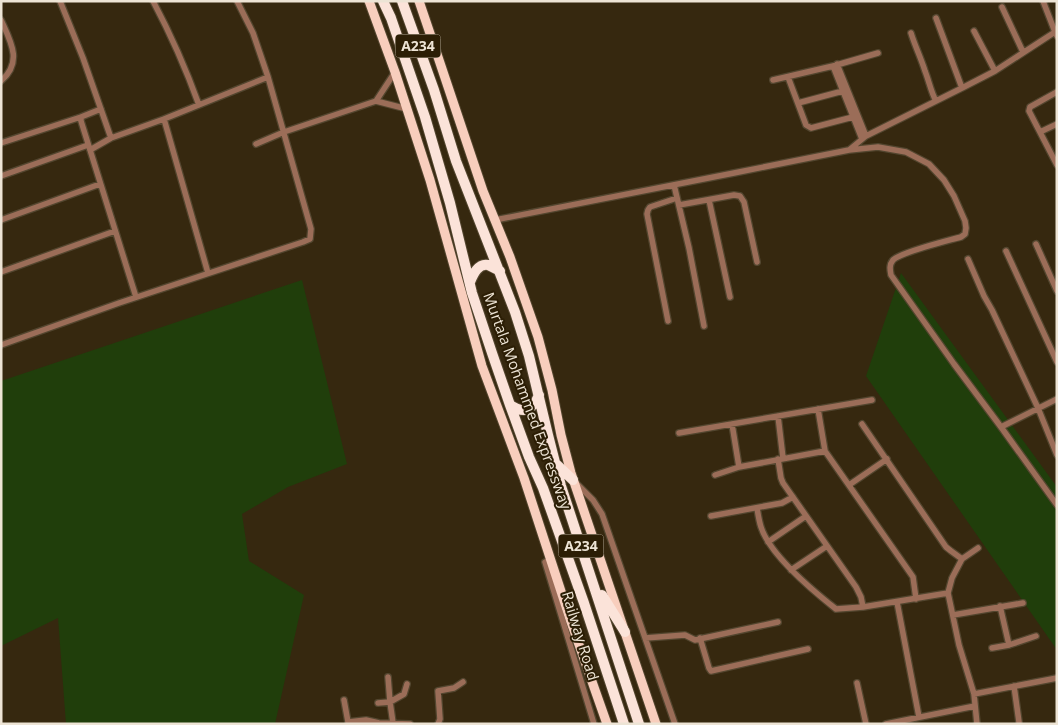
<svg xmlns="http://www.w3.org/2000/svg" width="1058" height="725" font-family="'Open Sans',sans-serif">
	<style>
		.green { fill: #203e0b }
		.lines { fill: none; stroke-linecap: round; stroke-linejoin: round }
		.minor-casing { stroke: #53462f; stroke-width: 8 }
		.trunk-casing { stroke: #53462f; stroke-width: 11 }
		.motorway-casing { stroke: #53462f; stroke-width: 12 }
		.minor { stroke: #9b6d58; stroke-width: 5.5 }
		.trunk { stroke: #f8cebd; stroke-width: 9 }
		.motorway { stroke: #fbe3d9; stroke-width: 10 }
		.labels { text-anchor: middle; stroke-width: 4; stroke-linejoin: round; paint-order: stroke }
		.shield { fill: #2c1e05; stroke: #b3a997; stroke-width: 1 }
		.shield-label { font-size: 14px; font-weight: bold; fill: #ede4d5 }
		.street-label { font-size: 15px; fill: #ede4d5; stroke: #2c1e05 }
	</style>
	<rect width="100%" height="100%" fill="#36280f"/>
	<path class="green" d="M901,273l156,214v163l-191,-274z
		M302,280l45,184 -59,23 -46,27 7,47 55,34 -29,129h-209l-8,-106 -57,28v-265z"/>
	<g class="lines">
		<defs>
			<path id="minor" d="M60,1l23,57 28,80
				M153,1c18,34 33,68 46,104
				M237,1l16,32 15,44
				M1043,1l12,31
				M1002,7l21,45
				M936,18l26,70
				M1,20c10,22 22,42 0,61
				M974,31l21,40
				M911,33c4,13 10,25 14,38 4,10 6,21 11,30
				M837,64l29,72
				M833,66l29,73
				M788,77l18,48 5,3 42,-11
				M773,80l60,-14 45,-13
				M1057,92l-27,15 -1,4 28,54
				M376,101l19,-29
				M798,103l45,-12
				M101,109l-20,8v4l55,176
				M1040,132l17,-8
				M1,143l80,-26
				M256,144l28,-12 92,-31 31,8
				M90,150l21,-12 53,-19
				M849,150l17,-14 96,-48 33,-17 60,-39 2,4
				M1,176l87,-31
				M674,185l15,63 15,78
				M709,200l21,97
				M679,205l55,-10 6,1 4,6 13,60
				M1,220l99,-36
				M495,220l239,-47 115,-23 29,-3 28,5 23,12 15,16 10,16 11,25 1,7 -1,6 -4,3c-14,4 -60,15 -68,23 -4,5 -3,10 -2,15l63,89 47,63 56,78
				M1036,244l21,47
				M1006,251l51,111
				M968,259l16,37 8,14 46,98 19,47
				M1,272l114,-41
				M668,321l-21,-107 1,-4 2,-3 27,-9
				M1,345l118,-42 184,-61 7,-3 1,-10 -43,-152 -104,42 44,154
				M818,409l7,42 88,126 3,22
				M778,416l5,42
				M732,424l7,43 86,-16
				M862,424l84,123 5,4 11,8
				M1001,427l56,-28
				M679,433l193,-33
				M778,459l3,19 2,5 73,104 5,10 2,10
				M715,475l24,-8
				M576,483l17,17 9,14 73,210
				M849,485l38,-26
				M757,508c1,6 2,13 4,19 9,28 51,63 75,82l27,-2 85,-14
				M711,516l71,-13 11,-6
				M768,542l38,-26
				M551,560l-6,2 49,162
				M791,570l36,-24
				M897,602l22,115
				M1000,606l9,39
				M953,615l70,-12
				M645,638l40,-3 10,5 83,-18
				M700,638l9,30 2,3 97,-22
				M992,648l17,-3 27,-9
				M388,677l2,25 14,-8 3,-10
				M857,683l9,41
				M1014,686l5,36
				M974,694l83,-16
				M344,700l4,22
				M378,703l12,-1 3,21
				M349,724l-1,-2 18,-2 13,3 31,1
				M438,724l2,-5 -2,-28 16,-3 9,-6
				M886,724l89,-18
				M977,724l-3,-30 -15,-49 -11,-52 4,-15 10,-19 16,-11"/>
			<path id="trunk" d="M369,1l26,71 35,108 52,186 42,112 47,144 36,102
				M419,1l19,56 45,134 27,66 28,80 14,53 9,45 10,38 85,251"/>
			<path id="motorway" d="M383,1l8,17 34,99 25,86 22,90 20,60 18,52 19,52 14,31 41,115 40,121
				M402,1l32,89 22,71 59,151 14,44 19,79 13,51 78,238
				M470,282c3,-7 8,-19 18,-17 3,1 8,4 12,6
				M510,405c14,9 22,6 29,-10
				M556,464l17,16
				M602,595l23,37"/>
		</defs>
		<use href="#minor" class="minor-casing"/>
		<use href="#trunk" class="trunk-casing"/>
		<use href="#motorway" class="motorway-casing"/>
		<use href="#minor" class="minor"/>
		<use href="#trunk" class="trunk"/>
		<use href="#motorway" class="motorway"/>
	</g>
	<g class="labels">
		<g class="shield">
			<rect x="395.5" y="34.5" width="45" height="23" rx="4"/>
			<rect x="558.5" y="534.5" width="45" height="23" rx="4"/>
		</g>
		<g class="shield-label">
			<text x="418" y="51">A234</text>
			<text x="581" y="551">A234</text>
		</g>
		<g class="street-label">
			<text transform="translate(527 401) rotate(70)" y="5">Murtala Mohammed Expressway</text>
			<text transform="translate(580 636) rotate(73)" y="5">Railway Road</text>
		</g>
	</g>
	<rect width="1058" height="725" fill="none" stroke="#ede4d5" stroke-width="5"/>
</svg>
